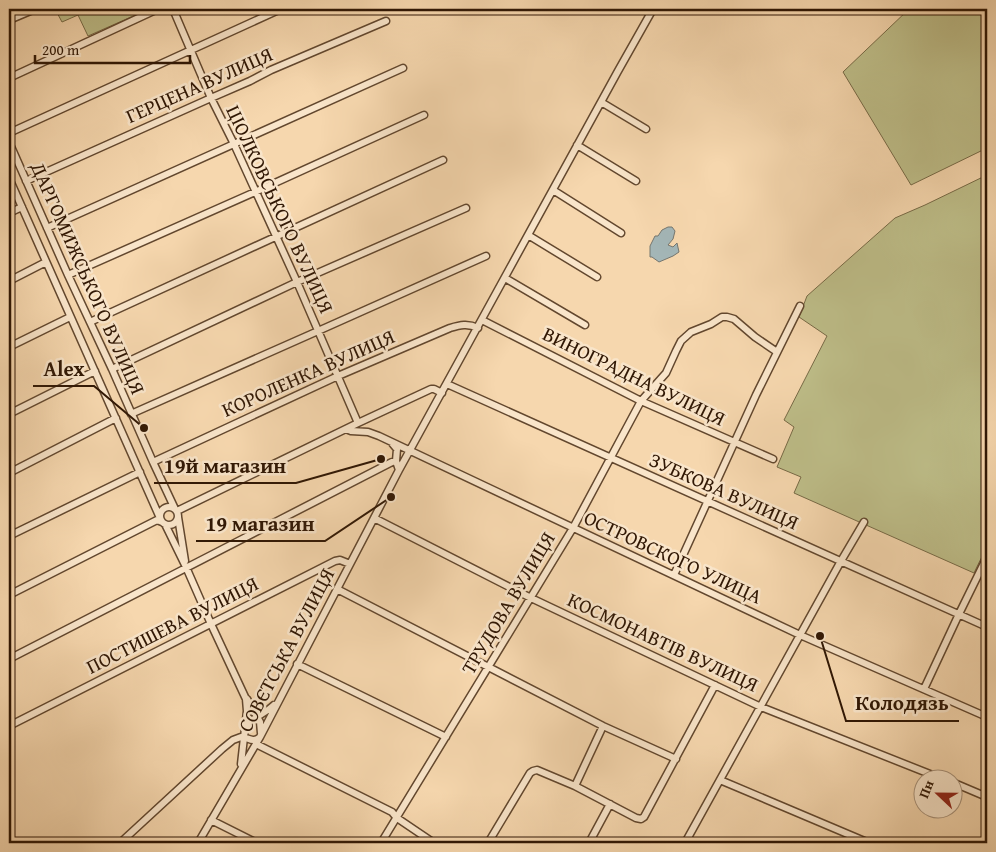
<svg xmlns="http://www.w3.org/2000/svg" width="996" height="852" font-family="'Gentium Book Plus',serif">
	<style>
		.green { fill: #bebe89; stroke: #776a46 }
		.water { fill: #a3b6b7; stroke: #75766f }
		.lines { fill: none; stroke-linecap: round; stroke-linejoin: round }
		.minor-casing { stroke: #62472e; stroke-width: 9 }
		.minor { stroke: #f9e5ca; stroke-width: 6 }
		.labels { text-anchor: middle; stroke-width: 5; stroke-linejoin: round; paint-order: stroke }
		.street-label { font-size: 20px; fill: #301704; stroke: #f9e5ca }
		.leader { fill: none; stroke: #301704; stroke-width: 2 }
		.callout-dot { fill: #301704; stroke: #f9e5ca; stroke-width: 2 }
		.callout-label { font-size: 21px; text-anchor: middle; font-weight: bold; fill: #301704; stroke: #f9e5ca; stroke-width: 5; stroke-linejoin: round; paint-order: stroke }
	</style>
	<rect width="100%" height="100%" fill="#f6d7ae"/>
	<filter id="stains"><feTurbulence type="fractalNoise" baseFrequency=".004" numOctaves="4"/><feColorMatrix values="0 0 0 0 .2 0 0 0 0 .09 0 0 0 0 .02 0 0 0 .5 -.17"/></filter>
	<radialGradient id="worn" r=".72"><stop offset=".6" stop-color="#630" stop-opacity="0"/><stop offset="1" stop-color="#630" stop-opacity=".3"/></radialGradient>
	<path class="green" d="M55,9h94l-61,27 -10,-21 -16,7z
		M909,9h78v139l-76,37 -68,-113z
		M987,175v371l-13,27 -180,-80 7,-16 -24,-10 17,-40 -10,-7 43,-84 -28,-19 8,-21 88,-78 30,-13z"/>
	<path class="water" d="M668,227h4l3,4 -2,8 -5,6 5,2 4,-4 2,9 -6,4 -14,6 -7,-5h-2v-11l5,-10h3l4,-6z"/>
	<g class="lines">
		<defs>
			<path id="minor" d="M173,9l38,89 23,46 63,138 61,141
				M9,20l26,-11
				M9,78l149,-69
				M601,102l45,27
				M9,133l272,-124
				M9,142l59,133 44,94 41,93 22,47
				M577,145l59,36
				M9,178l151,340
				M26,181l185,-83 39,-17 21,-11 115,-49
				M553,190l68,43
				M9,213l13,-6
				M47,228l356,-160
				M528,235l69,42
				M68,275l187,-83 169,-77
				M505,278l80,47
				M9,281l37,-19
				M482,320l159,81 132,58
				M90,322l353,-162
				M9,347l61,-30
				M112,369l185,-87 169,-74
				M447,384l540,243
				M9,414l86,-43
				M131,414l187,-83 168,-75
				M346,429l5,2 17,1 11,4 421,199 187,82
				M392,443l5,6 -1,12
				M153,462l185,-86 112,-48c10,-3 18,-5 28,0
				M9,473l107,-55
				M160 516a9 9 0 1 1 18 0a9 9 0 1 1-18 0Z
				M177,511l181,-88 73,-34h3l8,4
				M178,517l7,44
				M374,518l157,80 230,109 184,73
				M165,524l21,43 25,57 35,75 1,12 -6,53
				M9,536l131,-64
				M674,575l82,-180 44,-89
				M337,589l266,137 73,33
				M9,595l148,-75 5,2
				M9,659l383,-197 4,-1 3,9
				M297,664l149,73
				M924,689l35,-75 28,-57
				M247,699l13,23 1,11
				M9,726l326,-165 5,-1 10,4
				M245,728c7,-11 20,-14 29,-23
				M256,744l136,68 5,6 37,25
				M720,780l149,63
				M954,783l33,14
				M575,786l28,-60
				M211,820l46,23
				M120,843l102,-94 11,-9 8,-3c7,0 11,6 18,1
				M198,843l62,-106 139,-267 219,-399 35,-62
				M381,843l192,-315 68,-127 25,-28 10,-22 5,-10 10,-9 20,-8 11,-7h5l7,2 21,18 22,15
				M488,843l42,-70 3,-2 4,-1 38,16 61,32 5,1 3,-2 71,-132
				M589,843l21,-39
				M685,843l156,-282 23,-39"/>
		</defs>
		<use href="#minor" class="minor-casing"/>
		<use href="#minor" class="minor"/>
	</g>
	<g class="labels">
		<g class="street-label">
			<text transform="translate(199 85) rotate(-24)" y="7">ГЕРЦЕНА ВУЛИЦЯ</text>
			<text transform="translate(280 209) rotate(65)" y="7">ЦІОЛКОВСЬКОГО ВУЛИЦЯ</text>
			<text transform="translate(88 278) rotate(66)" y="7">ДАРГОМИЖСЬКОГО ВУЛИЦЯ</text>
			<text transform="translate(308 373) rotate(-24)" y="7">КОРОЛЕНКА ВУЛИЦЯ</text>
			<text transform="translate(634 376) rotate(26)" y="7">ВИНОГРАДНА ВУЛИЦЯ</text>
			<text transform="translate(724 491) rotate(24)" y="7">ЗУБКОВА ВУЛИЦЯ</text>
			<text transform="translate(673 557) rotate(25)" y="7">ОСТРОВСКОГО УЛИЦА</text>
			<text transform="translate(508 603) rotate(-59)" y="7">ТРУДОВА ВУЛИЦЯ</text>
			<text transform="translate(172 625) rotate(-27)" y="7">ПОСТИШЕВА ВУЛИЦЯ</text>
			<text transform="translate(663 642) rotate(25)" y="7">КОСМОНАВТІВ ВУЛИЦЯ</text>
			<text transform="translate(286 650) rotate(-62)" y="7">СОВЄТСЬКА ВУЛИЦЯ</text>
		</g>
	</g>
	<path class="leader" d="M144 428L94 386H33M381 459L296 483H154M391 497L325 541H196M820 636L846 721H959"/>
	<g class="callout-dot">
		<circle cx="144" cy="428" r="5"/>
		<circle cx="381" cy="459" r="5"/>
		<circle cx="391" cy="497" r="5"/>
		<circle cx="820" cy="636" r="5"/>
	</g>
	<g class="callout-label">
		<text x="64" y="376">Alex</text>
		<text x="225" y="473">19й магазин</text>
		<text x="260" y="531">19 магазин</text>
		<text x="902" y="710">Колодязь</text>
	</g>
	<rect width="996" height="852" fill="none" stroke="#f6d7ae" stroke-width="30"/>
	<rect x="10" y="10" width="976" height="832" fill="none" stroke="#301704" stroke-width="2.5"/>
	<rect x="15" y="15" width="966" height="822" fill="none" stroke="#301704"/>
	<g transform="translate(938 794) rotate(292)"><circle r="24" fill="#f9e5ca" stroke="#a9937b"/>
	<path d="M0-4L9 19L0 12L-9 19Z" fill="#8f2418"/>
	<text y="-8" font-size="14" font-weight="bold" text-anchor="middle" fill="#301704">Пн</text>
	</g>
	<path d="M35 55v8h155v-8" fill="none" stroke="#301704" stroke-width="2.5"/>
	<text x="42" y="55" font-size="15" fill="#301704" stroke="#f9e5ca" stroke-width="4" paint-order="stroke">200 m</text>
	<rect width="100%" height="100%" filter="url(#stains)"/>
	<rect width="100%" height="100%" fill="url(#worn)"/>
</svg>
